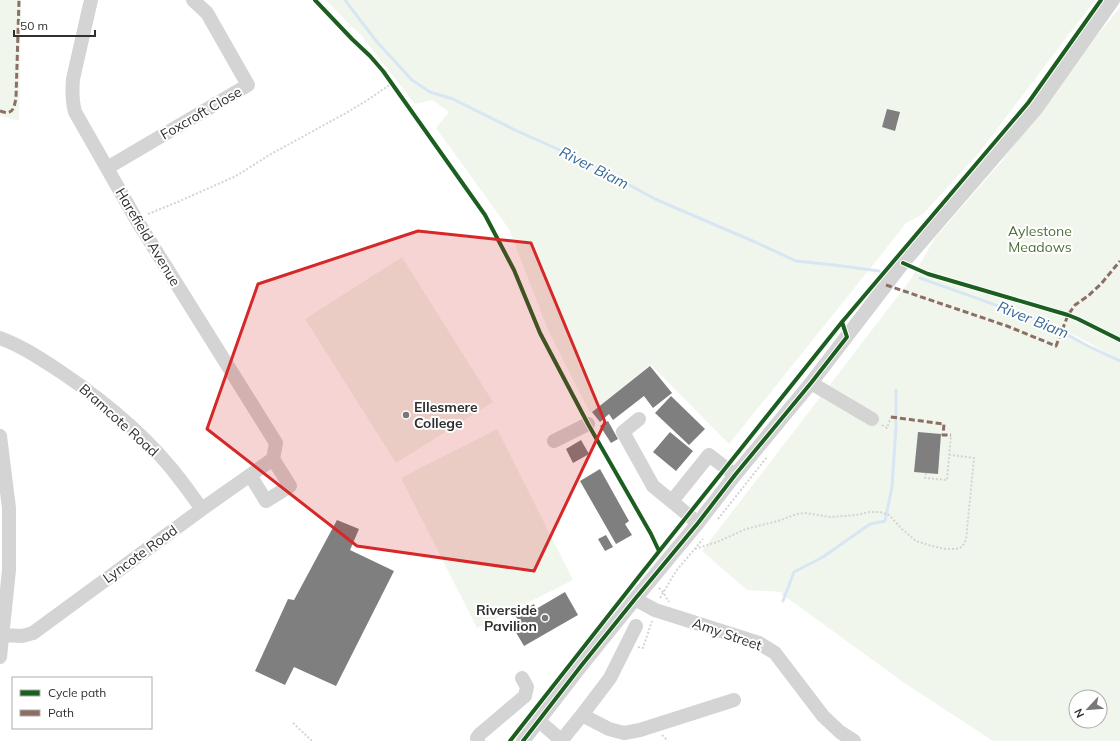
<svg xmlns="http://www.w3.org/2000/svg" width="1120" height="741" font-family="Mulish,sans-serif">
	<style>
		.green { fill: #f1f6ec; fill-rule: evenodd }
		.lines { fill: none; stroke-linecap: round; stroke-linejoin: round }
		.stream { stroke: #d8e6f4; stroke-width: 3 }
		.building { fill: #7f7f7f }
		.path { stroke: #d4d4d4; stroke-width: 2; stroke-dasharray: 2 2; stroke-linecap: butt }
		.minor { stroke: #d4d4d4; stroke-width: 14 }
		.quiet { stroke: #8d6e63; stroke-width: 3; stroke-dasharray: 6 3; stroke-linecap: butt }
		.cycleway-casing { stroke: #fff; stroke-width: 6 }
		.cycleway { stroke: #1b5e20; stroke-width: 4 }
		.marked { fill: #d62828; fill-opacity: 0.2; stroke: #d62828; stroke-width: 3; stroke-linejoin: round }
		.poi-dot { fill: #787878; stroke: #fff; stroke-width: 1.5 }
		.labels { text-anchor: middle; stroke-width: 4; stroke-linejoin: round; paint-order: stroke }
		.street-label { font-size: 14px; fill: #303030; stroke: #fff }
		.park-label { font-size: 14px; fill: #4e703a; stroke: #fff }
		.poi-label { font-size: 14px; font-weight: bold; fill: #303030; stroke: #fff; text-anchor: start }
		.water-label { font-size: 15px; font-style: italic; fill: #376999; stroke: #fff }
	</style>
	<rect width="100%" height="100%" fill="#fff"/>
	<path class="green" d="M0,0h21l-2,120 -8,-1 -11,-4z
		M326,0h769l-117,154 -55,60 -17,9 -25,32 -152,189 -78,-79 -61,48 -42,-83 -39,-101 -73,-101 13,-16 -17,-12 -17,4 -54,-69 -14,-13z
		M1120,7v353l-42,-23 -16,-6 26,15 32,15v380h-127l-90,-59 -113,-82 -9,-5 1,-3 -35,-2 -45,-39 209,-272 24,-41 68,-78 73,-98zM1076,697h24v24h-24z
		M402,257l91,145 -97,61 -91,-144z
		M497,429l76,151 -96,48 -76,-150z"/>
	<g class="lines">
		<path class="stream" d="M345,0l32,42 35,38 18,12 23,7 62,31 78,35 62,34 100,43 41,19 38,4 45,6
			M920,278l126,45 42,23 32,15
			M783,601l11,-29 29,-15 47,-33 15,-3 7,-34 4,-60v-37"/>
	</g>
	<path class="building" d="M887,109l13,3 -5,19 -13,-4z
		M650,366l22,27 -19,15 -9,-12 -31,24 -4,-6 -9,8 -8,-10z
		M671,396l34,33 -16,16 -34,-32z
		M608,421l10,18 -7,4 -11,-17z
		M670,432l23,19 -17,20 -23,-19z
		M918,432l23,2 -3,40 -24,-2z
		M581,440l8,14 -16,9 -7,-14z
		M600,469l29,52 -4,3 7,11 -16,9 -36,-63z
		M337,520l22,9 -9,21 44,21 -58,115 -42,-19 -9,18 -30,-14 33,-72 6,1z
		M606,535l7,12 -8,4 -7,-12z
		M565,592l13,23 -54,31 -13,-22 7,-4 -3,-5 19,-11 2,5z"/>
	<g class="lines">
		<path class="path" d="M148,214l32,-13 56,-25 35,-22 75,-41 20,-12 25,-17
			M882,425l5,3 4,-11
			M926,473l-1,5 22,2 4,-45
			M718,519l49,-62
			M695,549l22,-7 29,-13 32,-8 19,-7 8,-1 25,4 26,-2 14,-3h10l9,3 13,14 14,12 16,5 14,3h10l6,-2 4,-7 8,-82 -24,-3
			M659,588l4,4 6,10
			M660,598l16,-27 27,-32
			M638,647l5,1 9,-27
			M293,723l19,18
			M662,735l6,6"/>
		<path class="minor" d="M91,0l-18,79c-1,12 -1,22 2,33l61,107 140,224 -3,16
			M107,168l141,-83 -41,-72 -14,-13
			M0,338c22,8 41,21 61,34 43,29 90,68 121,110 7,9 13,18 20,27
			M811,383l61,36
			M639,419l-16,13 30,54 45,37
			M0,436l9,72v62l-9,87
			M554,441l34,-17
			M250,475l16,26 24,-15 -17,-27
			M672,501l37,-46 26,20
			M635,599l20,11 104,33 16,10 48,63 17,16 14,9
			M3,635l19,1 11,-3 169,-124 71,-50
			M582,715l27,14 15,4 16,-3 94,-30
			M539,721l22,19
			M478,741l-1,-3 3,-4 45,-38 2,-9 -5,-9
			M523,741l58,-75 54,-67 63,-76 37,-48 76,-92 92,-120 133,-154 77,-109
			M561,741l21,-26 28,-37 26,-52"/>
		<path class="quiet" d="M0,111c13,5 14,-3 16,-13l3,-98
			M886,285l121,41 49,20 12,-31 7,-10 13,-9 13,-12 19,-23
			M891,417l53,7 -1,11h8"/>
		<defs>
			<path id="cycleway" d="M315,0l37,39 18,17 13,15 102,144 29,55 26,63 48,91 63,110 8,17
				M903,263l25,11 140,41 10,4 42,21
				M510,741l131,-167 201,-252 186,-219 73,-103
				M523,741l58,-75 54,-67 63,-76 37,-48 76,-92 36,-46 -5,-15"/>
		</defs>
		<use href="#cycleway" class="cycleway-casing"/>
		<use href="#cycleway" class="cycleway"/>
	</g>
	<path class="marked" d="M418,231l113,12 74,179 -71,149 -177,-25 -150,-117 51,-145z"/>
	<g class="poi-dot">
		<circle cx="406" cy="415" r="4"/>
		<circle cx="545" cy="618" r="4"/>
	</g>
	<g class="labels">
		<g class="street-label">
			<text transform="translate(201 113) rotate(-30)" y="5">Foxcroft Close</text>
			<text transform="translate(148 237) rotate(59)" y="5">Harefield Avenue</text>
			<text transform="translate(119 420) rotate(42)" y="5">Bramcote Road</text>
			<text transform="translate(140 554) rotate(-36)" y="5">Lyncote Road</text>
			<text transform="translate(727 634) rotate(19)" y="5">Amy Street</text>
		</g>
		<g class="park-label">
			<text x="1040" y="236">Aylestone<tspan x="1040" dy="16">Meadows</tspan></text>
		</g>
		<g class="poi-label">
			<text x="414" y="412">Ellesmere<tspan x="414" dy="16">College</tspan></text>
			<text x="537" y="615" text-anchor="end">Riverside<tspan x="537" dy="16">Pavilion</tspan></text>
		</g>
		<g class="water-label">
			<text transform="translate(594 168) rotate(27)" y="5">River Biam</text>
			<text transform="translate(1033 320) rotate(22)" y="5">River Biam</text>
		</g>
	</g>
	<rect x="12" y="677" width="140" height="52" fill="#ffffff" stroke="#acacac"/>
	<rect x="20" y="690" width="20" height="6" fill="#1b5e20" stroke="#acacac"/>
	<text x="48" y="697" font-size="12" fill="#303030">Cycle path</text>
	<rect x="20" y="710" width="20" height="6" fill="#8d6e63" stroke="#acacac"/>
	<text x="48" y="717" font-size="12" fill="#303030">Path</text>
	<g transform="translate(1088 709) rotate(244)"><circle r="19" fill="#ffffff" stroke="#acacac"/>
	<path d="M0-3L7 15L0 10L-7 15Z" fill="#787878"/>
	<text y="-6" font-size="11" font-weight="bold" text-anchor="middle" fill="#303030">N</text>
	</g>
	<path d="M14 30v6h81v-6" fill="none" stroke="#303030" stroke-width="2"/>
	<text x="20" y="30" font-size="12" fill="#303030" stroke="#ffffff" stroke-width="3" paint-order="stroke">50 m</text>
</svg>
